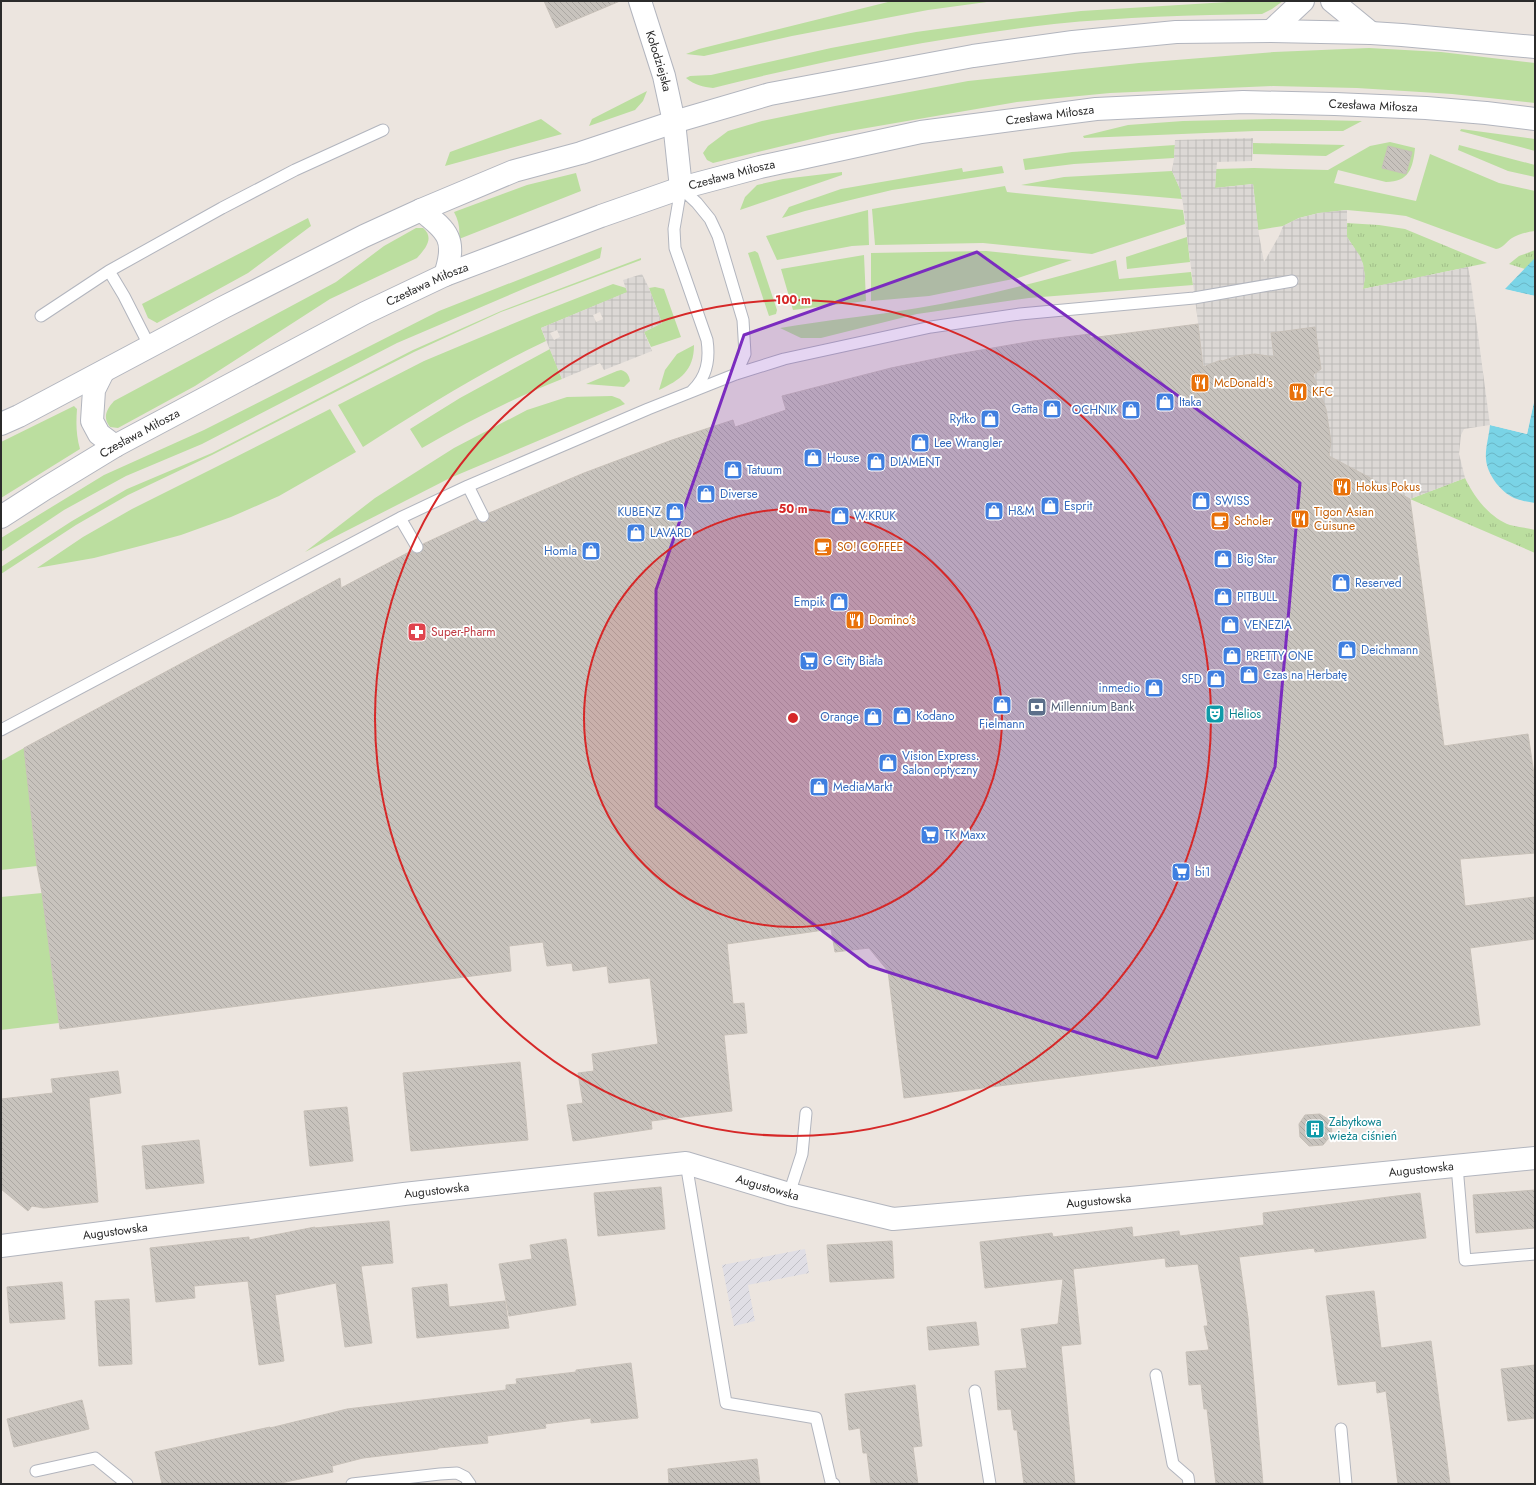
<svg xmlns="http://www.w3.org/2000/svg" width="1536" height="1485" font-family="Jost,sans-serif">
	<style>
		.industrial { fill: url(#industrial-furrows) }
		.grass { fill: #bbde9f }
		.park { fill: url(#park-tufts) }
		.plaza { fill: url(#plaza-grid); fill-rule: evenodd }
		.water { fill: url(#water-waves) }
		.pier { fill: #ece5df }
		.building { fill: url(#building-back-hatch); stroke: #c7c0b8 }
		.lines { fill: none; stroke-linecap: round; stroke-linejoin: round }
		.lane-casing { stroke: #b2b5be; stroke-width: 13 }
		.street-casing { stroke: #b2b5be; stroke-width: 24 }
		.secondary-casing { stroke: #b2b5be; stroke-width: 24 }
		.lane { stroke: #fff; stroke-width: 11 }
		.street { stroke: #fff; stroke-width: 22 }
		.secondary { stroke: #fff; stroke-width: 22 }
		.marked { fill: #7b2cbf; fill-opacity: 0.2; stroke: #7b2cbf; stroke-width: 3; stroke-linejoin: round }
		.ring { fill: none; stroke: #d62828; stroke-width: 2 }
		.labels { text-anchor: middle; stroke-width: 3.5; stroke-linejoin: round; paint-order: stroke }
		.street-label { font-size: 12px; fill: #2b2b2b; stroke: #fff }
		.food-label { font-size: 12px; fill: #c56008; stroke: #fff; text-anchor: start }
		.shop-label { font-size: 12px; fill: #366cbe; stroke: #fff; text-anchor: start }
		.health-label { font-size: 12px; fill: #be3a42; stroke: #fff; text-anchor: start }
		.service-label { font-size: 12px; fill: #4e5e75; stroke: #fff; text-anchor: start }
		.culture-label { font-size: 12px; fill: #0d838f; stroke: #fff; text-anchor: start }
		.centre { fill: #d62828; stroke: #fff; stroke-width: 2 }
		.ring-label { font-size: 12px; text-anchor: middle; font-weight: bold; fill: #d62828; stroke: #fff; stroke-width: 3.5; stroke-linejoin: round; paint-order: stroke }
	</style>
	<defs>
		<pattern id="industrial-furrows" width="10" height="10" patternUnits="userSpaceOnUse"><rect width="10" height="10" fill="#e0dee5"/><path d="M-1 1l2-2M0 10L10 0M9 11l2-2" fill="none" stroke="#c0bfc5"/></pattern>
		<pattern id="park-tufts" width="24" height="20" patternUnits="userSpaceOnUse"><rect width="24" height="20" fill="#bbde9f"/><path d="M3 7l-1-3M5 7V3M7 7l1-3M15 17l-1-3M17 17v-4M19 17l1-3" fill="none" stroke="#a1bf89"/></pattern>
		<pattern id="plaza-grid" width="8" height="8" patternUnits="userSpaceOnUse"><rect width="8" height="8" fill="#dcd8d5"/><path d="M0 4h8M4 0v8" fill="none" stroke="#bdbab7"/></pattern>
		<pattern id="water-waves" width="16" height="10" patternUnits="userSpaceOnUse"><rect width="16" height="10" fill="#7ad4e6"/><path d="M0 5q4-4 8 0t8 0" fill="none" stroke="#6ab6c5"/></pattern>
		<pattern id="building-back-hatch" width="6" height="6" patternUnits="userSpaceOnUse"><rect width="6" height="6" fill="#c8c3bd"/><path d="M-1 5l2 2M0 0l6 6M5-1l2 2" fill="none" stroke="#aca8a3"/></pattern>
	</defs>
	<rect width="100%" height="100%" fill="#ece5df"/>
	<path class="industrial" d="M805,1249l4,24 -61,12 7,36 -21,5 -12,-61z"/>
	<path class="grass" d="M892,1h102l-66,9 -136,26 -88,20 -18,-2 13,-5z
		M1244,1h39l-11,8 -10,5c-70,1 -139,3 -208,10 -115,13 -229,36 -341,64 -10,-1 -18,-3 -27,-10l4,-2 21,-1 120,-27 85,-16 95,-13 70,-8z
		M1369,48l72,4 94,11v40l-83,-9 -95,-6 -84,-2 -163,7 -93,9 -185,32 -119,29 -6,-3 -4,-7 5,-7 20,-15 34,-10 73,-15 133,-25 171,-18 135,-11z
		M647,91l-4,10 -8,9 -46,16 3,-7z
		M541,119l21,15 -117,32 5,-14z
		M1274,119l88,2 -19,10h-88l-171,7 -1,-2 45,-11 55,-4z
		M1461,129l74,10v12l-75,-20z
		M1390,142l25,6c-2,20 -6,34 -29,34l-48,-12 -4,13 82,18 14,-47 69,29 36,8v40c-8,1 -16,3 -23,7 -6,4 -9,10 -16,11l-90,-33 -16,-2 -43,-4 -28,3 -20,5 -16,8 -25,4 -5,-46 -38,4 1,-19 38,-1 74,2 42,-24z
		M1253,143l92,2 -19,11 -73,-2z
		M1175,145l-1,13 -100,6 -49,6 -2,-11 49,-7z
		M1459,145l76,20v12l-27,-6 -50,-21z
		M1002,166l2,7 -112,17 -87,21 -23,7 7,-11 52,-18 121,-21 1,4z
		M1172,171l8,18 2,10 -161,-14 43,-8z
		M842,172v3l-102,35 5,-13 12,-12 26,-6z
		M576,173l5,18 -122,48c1,-10 0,-18 -5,-27l73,-27z
		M1005,186l2,6 176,18 2,14 -93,30 -109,-11 -108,2 -3,-36z
		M868,210l1,35 -17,1 -75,14 -11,-24z
		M308,218l3,8 -63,47 -91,50 -9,-5 -6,-14z
		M416,228h7c12,10 2,21 -6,30l-87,41 -135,87 -77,42 -8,-1c-8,-10 -3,-18 4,-26l222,-119 48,-36z
		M1187,237l3,25 -63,7 -1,-12z
		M602,247l-2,11 -72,29 -131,56 -195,101 -76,32 -62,34 -63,42v-14l103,-63 100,-45 235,-119z
		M755,251l3,2 19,57 -1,4 -7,2 -21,-63z
		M986,251l86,9 -54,18 -89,18 -58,5v-48z
		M864,255l2,46 -73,9 -12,-41z
		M641,258v2l-140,52 -87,40 -202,103 -84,40 -52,30 -75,49v-7l71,-46 55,-32 85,-36 201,-103 88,-39z
		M1116,260l3,19 72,-7 2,13 -164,13 -112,16 -96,24h-20l-21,-10c45,-8 92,-12 138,-20 67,-11 132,-29 198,-48z
		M613,284l13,4 2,4 -87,36 5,13c-64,30 -124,68 -183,106l-25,-42 86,-44 110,-46z
		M655,287l9,2 17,48 -30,10 -7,-15 18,-9 -13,-35z
		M694,345c0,26 -14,35 -35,45l6,-20 12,-16z
		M550,349l12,30c-48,19 -95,43 -140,69l-12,-19 50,-31z
		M621,370c6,2 8,5 9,11l-6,6 -38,-3 31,-13z
		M612,396l8,3 5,5 -175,74 -145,74 70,-54 79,-50 73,-38 40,-13z
		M74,406l3,3c-1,14 -1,26 3,40l-79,49v-56z
		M330,409l26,43 -77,44 -48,21 -50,18 -37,10 -50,13 -57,10 46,-31 49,-28 86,-43z
		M24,748l13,118 -36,4v-109z
		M42,893l17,130 -58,7v-133z"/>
	<path class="park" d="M1346,223l33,2 26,4 82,34 -124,26 2,-12 -2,-13 -4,-8 -12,-19z
		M1535,250v9l-10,10 -16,-5 10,-8z
		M1465,478c9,19 25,40 45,47 8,2 17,3 25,5v23l-125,-54z"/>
	<path class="plaza" d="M1253,138l-1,23 -35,1 -2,26 38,-4 6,51 5,27 15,-26 4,-10 16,-8 20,-5 28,-3v27l13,19 3,8 2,13 -2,12 105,-22 3,15 19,143 -26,4 -3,6 -2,19 6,24 -55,21 -83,-44 -3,-47 1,-1 -2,-5h-1l-15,-21 14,-12 -46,-9 -42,-2 -18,4 1,1 -12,7 -21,-166 -3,-15 -8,-18 2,-13 1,-18z
		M642,274l7,14 13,35 -18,9 8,19 -48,19 -4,-7 -38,16 -21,-51 86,-36 -4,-12zM600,312l3,7 -7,3 -3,-7zM557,330l3,7 -6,3 -4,-7z"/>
	<path class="water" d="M1534,259l1,37 -30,-7z
		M1535,398v105c-6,-1 -13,-2 -18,-4 -15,-5 -30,-24 -31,-40 -1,-10 3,-23 4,-34l37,9z"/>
	<path class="pier" d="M1503,289l32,7v2l-30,-7z
		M1535,396l-8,38 -37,-9v-2l36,9 7,-34z"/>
	<path class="building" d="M544,1h76l-64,27z
		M1388,146l24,6 -6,22 -24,-6z
		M1198,324l5,43 18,-7 1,1 15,-5 18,-2 19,3 -3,-24 44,-6 6,42 -8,6 13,34 5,33 -2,14 81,43 34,247 84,-12 7,47v72l-75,6 5,47 70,-9v42l-65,9 10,77 -576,73 -16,-127 -19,-23 -34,4 -4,-23 -104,15 6,60 11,-1 3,30 -23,2 8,76 -81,10 1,8 -79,12 -6,-36 16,-2 -5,-30 16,-2 -2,-17 66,-10 -8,-66 -41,5 -2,-17 -34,5 -1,-8 -25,3 -4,-24 -34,4 2,25 -451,58 -18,-136 -5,-27 -13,-118 316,-170 1,10 70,-37 3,2h6l3,-3v-6l54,-25 3,3h6l3,-2v-7l95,-40 88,-33 61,-20 2,7 51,-17 -4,-14 109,-28 67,-14 75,-13 57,-7v4z
		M520,1062l8,78 -117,11 -8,-78z
		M118,1071l3,22 -32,5 9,104 -54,6 -12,-2 -4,5 -27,-22v-90l52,-6 -2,-14z
		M347,1107l6,54 -43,5 -6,-55z
		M1320,1114l11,7 1,13 -9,11 -14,1 -9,-9 -1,-13 6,-9z
		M199,1140l5,43 -58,6 -4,-43z
		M661,1187l4,42 -67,7 -4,-43z
		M1535,1190v38l-59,5 -3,-38z
		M1420,1193l6,45 -111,14 -1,-4 -75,9 9,61 15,166h-47l-9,-75h-3l-3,-25 -12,1 -3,-33 23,-2 -5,-24h4l-10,-62 -32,3 -1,-9 -92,11 8,75 -20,2 14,138h-51l-7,-54h-3l-3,-21 -13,1 -3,-39 32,-3 -6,-39 37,-5 5,-45 -78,9 -5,-46 72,-9 1,4 79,-10 1,10 46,-6 1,5 84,-11 -1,-12z
		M389,1221l4,42 -32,3 11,77 -27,4 -9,-64 -61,12 9,66 -25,4 -11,-84 -54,5 1,12 -39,4 -6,-54 99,-11v3l66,-13v1z
		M566,1239l10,66 -67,11 -10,-52 33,-5 -2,-14z
		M892,1241l2,37 -64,4 -3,-37z
		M62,1282l3,37 -55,4 -3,-36z
		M447,1284l2,23 56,-6 4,27 -92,10 -5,-50z
		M1374,1291l7,57 50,-7 19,143h-52l-12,-93 -9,2 -1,-12 -38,4 -12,-89z
		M129,1299l3,65 -33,2 -4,-65z
		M976,1322l3,23 -50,5 -2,-23z
		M631,1363l7,55 -47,5v-5l-46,6 1,4 -59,8 1,7 -50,5v1l-75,9 -31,8 1,6 -57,12h-114l-7,-32 115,-25v1l77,-19 159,-19v-5l11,-1 -1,-5 60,-7v-2z
		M1535,1365v53l-27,3 -7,-52z
		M915,1385l7,61 -9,1 5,37h-47l-4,-31h-4l-3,-25 -11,2 -4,-36z
		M82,1400l7,29 -75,18 -7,-28z
		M757,1459l3,25h-91l-1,-15z"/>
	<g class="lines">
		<defs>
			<path id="lane" d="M681,188l-7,41 1,19 32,92c3,20 0,37 -15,51
				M681,188l16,15 13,16 8,17 25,84 2,34 -9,20
				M109,271l15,25 26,51
				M41,316l68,-45 113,-63 73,-38 88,-40
				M468,486l15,30
				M400,518l17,29
				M1,730l399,-212 68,-32 180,-77 88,-35 48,-15 147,-32 89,-13 174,-16 98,-17
				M686,1163l40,240 90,15 15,64 3,2
				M1457,1166l8,94 70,-6
				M789,1194l13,-40 4,-41
				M1156,1375l17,89 15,13 1,7
				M975,1391l15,93
				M1341,1429l5,55
				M36,1471l59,-13 32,26
				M352,1484l88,-10 17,-1 8,4 5,7"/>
			<g id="street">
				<path id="s1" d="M640,1l24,75 10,46"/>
				<path d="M1332,1l39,32"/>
				<path d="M1271,31l32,-30"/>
				<path id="s2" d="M1,1246l403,-52 282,-31 103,31 104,25 238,-21 404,-40"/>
			</g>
			<g id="secondary">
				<path d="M674,122l7,66"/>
				<path d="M421,210c27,22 36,29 24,65"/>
				<path d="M103,372l-9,18 -2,31 7,13 16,12"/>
				<path d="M1,424l18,-8 203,-108 142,-72 57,-26 93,-39 67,-18 93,-31 96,-28 203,-38 100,-14 103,-10 95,-1 100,2 31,2 133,12"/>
				<path id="s3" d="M1,517l45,-29 69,-42 250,-133 80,-38 156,-59 80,-28 79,-21 161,-35 175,-23 147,-7 92,2 91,4 60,5 49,6"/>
			</g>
		</defs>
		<use href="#lane" class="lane-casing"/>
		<use href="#street" class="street-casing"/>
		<use href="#secondary" class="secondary-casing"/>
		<use href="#lane" class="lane"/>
		<use href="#street" class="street"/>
		<use href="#secondary" class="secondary"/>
	</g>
	<path class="marked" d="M977,252l323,231 -25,284 -118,291 -288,-92 -213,-160v-216l88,-255z"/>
	<circle cx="793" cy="718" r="209" fill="#d62828" fill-opacity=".12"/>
	<g class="ring">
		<circle cx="793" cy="718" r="209"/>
		<circle cx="793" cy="718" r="418"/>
	</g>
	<defs>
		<symbol id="restaurant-square" viewBox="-11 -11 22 22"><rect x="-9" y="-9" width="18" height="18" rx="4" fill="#e8710a" stroke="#fff"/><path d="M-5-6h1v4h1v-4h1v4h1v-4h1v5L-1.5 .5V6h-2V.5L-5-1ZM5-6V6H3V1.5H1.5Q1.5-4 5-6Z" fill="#fff"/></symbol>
		<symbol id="shop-square" viewBox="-11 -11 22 22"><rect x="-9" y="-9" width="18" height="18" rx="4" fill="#3f7fe0" stroke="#fff"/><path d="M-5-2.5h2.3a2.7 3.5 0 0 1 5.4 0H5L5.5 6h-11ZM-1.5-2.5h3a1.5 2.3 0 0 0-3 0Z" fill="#fff"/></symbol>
		<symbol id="cafe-square" viewBox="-11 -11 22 22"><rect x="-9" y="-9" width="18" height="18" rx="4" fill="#e8710a" stroke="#fff"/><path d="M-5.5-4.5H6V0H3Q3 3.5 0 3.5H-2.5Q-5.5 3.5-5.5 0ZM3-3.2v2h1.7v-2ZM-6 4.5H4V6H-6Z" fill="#fff"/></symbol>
		<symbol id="pharmacy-square" viewBox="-11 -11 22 22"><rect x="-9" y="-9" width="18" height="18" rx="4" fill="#e0444e" stroke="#fff"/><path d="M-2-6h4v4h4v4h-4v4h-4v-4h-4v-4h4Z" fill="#fff"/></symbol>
		<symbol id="supermarket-square" viewBox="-11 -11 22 22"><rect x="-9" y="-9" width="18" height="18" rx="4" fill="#3f7fe0" stroke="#fff"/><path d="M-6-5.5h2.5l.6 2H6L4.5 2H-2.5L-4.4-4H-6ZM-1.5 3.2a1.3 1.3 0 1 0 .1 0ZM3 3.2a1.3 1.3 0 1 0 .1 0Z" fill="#fff"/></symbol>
		<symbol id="bank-square" viewBox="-11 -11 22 22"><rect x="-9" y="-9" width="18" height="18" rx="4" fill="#5c6f8a" stroke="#fff"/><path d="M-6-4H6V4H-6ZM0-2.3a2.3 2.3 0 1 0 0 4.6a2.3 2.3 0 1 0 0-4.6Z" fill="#fff"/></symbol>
		<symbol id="theatre-square" viewBox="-11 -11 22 22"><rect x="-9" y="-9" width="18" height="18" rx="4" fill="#0f9aa8" stroke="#fff"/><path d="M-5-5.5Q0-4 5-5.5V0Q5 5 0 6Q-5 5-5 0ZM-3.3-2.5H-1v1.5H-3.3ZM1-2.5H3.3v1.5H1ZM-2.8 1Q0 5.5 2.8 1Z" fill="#fff"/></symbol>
		<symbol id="building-square" viewBox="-11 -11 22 22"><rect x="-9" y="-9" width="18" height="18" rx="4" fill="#0f9aa8" stroke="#fff"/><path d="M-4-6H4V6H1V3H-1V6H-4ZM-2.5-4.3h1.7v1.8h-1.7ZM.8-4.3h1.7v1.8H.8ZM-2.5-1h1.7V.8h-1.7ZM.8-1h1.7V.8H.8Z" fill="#fff"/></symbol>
	</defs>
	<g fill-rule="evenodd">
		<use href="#restaurant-square" x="1189" y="372" width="22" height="22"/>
		<use href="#restaurant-square" x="1287" y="381" width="22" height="22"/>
		<use href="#shop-square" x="1154" y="391" width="22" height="22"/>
		<use href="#shop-square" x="1041" y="398" width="22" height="22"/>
		<use href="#shop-square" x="1120" y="399" width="22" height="22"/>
		<use href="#shop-square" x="979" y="408" width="22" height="22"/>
		<use href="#shop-square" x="909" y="432" width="22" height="22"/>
		<use href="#shop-square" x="802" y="447" width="22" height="22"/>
		<use href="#shop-square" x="865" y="451" width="22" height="22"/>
		<use href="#shop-square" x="722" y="459" width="22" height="22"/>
		<use href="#restaurant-square" x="1331" y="476" width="22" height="22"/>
		<use href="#shop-square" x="695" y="483" width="22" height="22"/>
		<use href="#shop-square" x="1190" y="490" width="22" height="22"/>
		<use href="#shop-square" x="1039" y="495" width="22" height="22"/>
		<use href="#shop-square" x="983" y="500" width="22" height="22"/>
		<use href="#shop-square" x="664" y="501" width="22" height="22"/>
		<use href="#shop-square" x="829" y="505" width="22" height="22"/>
		<use href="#restaurant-square" x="1289" y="508" width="22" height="22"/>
		<use href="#cafe-square" x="1209" y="510" width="22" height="22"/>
		<use href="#shop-square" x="625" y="522" width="22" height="22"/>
		<use href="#cafe-square" x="812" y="536" width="22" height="22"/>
		<use href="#shop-square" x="580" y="540" width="22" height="22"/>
		<use href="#shop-square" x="1212" y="548" width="22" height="22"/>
		<use href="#shop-square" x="1330" y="572" width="22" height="22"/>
		<use href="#shop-square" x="1212" y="586" width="22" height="22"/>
		<use href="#shop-square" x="828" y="591" width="22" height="22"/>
		<use href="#restaurant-square" x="844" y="609" width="22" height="22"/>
		<use href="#shop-square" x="1219" y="614" width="22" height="22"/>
		<use href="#pharmacy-square" x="406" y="621" width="22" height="22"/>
		<use href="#shop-square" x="1336" y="639" width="22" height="22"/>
		<use href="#shop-square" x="1221" y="645" width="22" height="22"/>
		<use href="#supermarket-square" x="798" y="650" width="22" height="22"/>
		<use href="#shop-square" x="1238" y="664" width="22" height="22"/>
		<use href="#shop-square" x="1205" y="668" width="22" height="22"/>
		<use href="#shop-square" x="1143" y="677" width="22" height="22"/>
		<use href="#shop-square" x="991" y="694" width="22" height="22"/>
		<use href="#bank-square" x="1026" y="696" width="22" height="22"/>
		<use href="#theatre-square" x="1204" y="703" width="22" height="22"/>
		<use href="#shop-square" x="891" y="705" width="22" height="22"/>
		<use href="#shop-square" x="862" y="706" width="22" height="22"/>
		<use href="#shop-square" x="877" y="752" width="22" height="22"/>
		<use href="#shop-square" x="808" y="776" width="22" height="22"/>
		<use href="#supermarket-square" x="919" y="824" width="22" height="22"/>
		<use href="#supermarket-square" x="1170" y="861" width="22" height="22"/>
		<use href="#building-square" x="1304" y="1118" width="22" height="22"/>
	</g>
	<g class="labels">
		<g class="street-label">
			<text dy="4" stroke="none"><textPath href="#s1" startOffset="63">Kołodziejska</textPath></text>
			<text dy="4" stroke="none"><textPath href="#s3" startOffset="1458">Czesława Miłosza</textPath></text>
			<text dy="4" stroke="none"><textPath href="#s3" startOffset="1134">Czesława Miłosza</textPath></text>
			<text dy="4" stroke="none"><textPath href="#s3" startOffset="810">Czesława Miłosza</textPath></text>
			<text dy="4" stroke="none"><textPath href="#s3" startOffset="486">Czesława Miłosza</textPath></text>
			<text dy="4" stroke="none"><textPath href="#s3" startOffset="162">Czesława Miłosza</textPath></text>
			<text dy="4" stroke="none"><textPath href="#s2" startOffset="1435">Augustowska</textPath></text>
			<text dy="4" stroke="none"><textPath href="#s2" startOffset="775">Augustowska</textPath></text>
			<text dy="4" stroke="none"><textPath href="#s2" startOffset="439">Augustowska</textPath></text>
			<text dy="4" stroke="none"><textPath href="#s2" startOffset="1111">Augustowska</textPath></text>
			<text dy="4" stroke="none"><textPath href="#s2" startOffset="115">Augustowska</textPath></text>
		</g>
		<g class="food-label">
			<text x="1214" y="387">McDonald's</text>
			<text x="1312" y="396">KFC</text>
			<text x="1356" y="491">Hokus Pokus</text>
			<text x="1314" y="516">Tigon Asian<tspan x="1314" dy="14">Cuisune</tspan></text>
			<text x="1234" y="525">Scholer</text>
			<text x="837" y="551">SO! COFFEE</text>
			<text x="869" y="624">Domino's</text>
		</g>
		<g class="shop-label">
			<text x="1179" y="406">Itaka</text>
			<text x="1038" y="413" text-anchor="end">Gatta</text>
			<text x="1117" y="414" text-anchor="end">OCHNIK</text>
			<text x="976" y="423" text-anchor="end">Ryłko</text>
			<text x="934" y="447">Lee Wrangler</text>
			<text x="827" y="462">House</text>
			<text x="890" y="466">DIAMENT</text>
			<text x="747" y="474">Tatuum</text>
			<text x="720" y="498">Diverse</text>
			<text x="1215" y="505">SWISS</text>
			<text x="1064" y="510">Esprit</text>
			<text x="1008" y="515">H&amp;M</text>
			<text x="661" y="516" text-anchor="end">KUBENZ</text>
			<text x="854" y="520">W.KRUK</text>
			<text x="650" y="537">LAVARD</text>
			<text x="577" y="555" text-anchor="end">Homla</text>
			<text x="1237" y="563">Big Star</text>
			<text x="1355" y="587">Reserved</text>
			<text x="1237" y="601">PITBULL</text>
			<text x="825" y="606" text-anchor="end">Empik</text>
			<text x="1244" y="629">VENEZIA</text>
			<text x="1361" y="654">Deichmann</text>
			<text x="1246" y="660">PRETTY ONE</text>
			<text x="823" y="665">G City Biała</text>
			<text x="1263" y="679">Czas na Herbatę</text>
			<text x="1202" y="683" text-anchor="end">SFD</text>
			<text x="1140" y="692" text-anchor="end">inmedio</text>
			<text x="916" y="720">Kodano</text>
			<text x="859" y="721" text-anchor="end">Orange</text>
			<text x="1002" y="728" text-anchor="middle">Fielmann</text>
			<text x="902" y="760">Vision Express.<tspan x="902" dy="14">Salon optyczny</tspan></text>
			<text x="833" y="791">MediaMarkt</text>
			<text x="944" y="839">TK Maxx</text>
			<text x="1195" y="876">bi1</text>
		</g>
		<g class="health-label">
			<text x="431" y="636">Super-Pharm</text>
		</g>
		<g class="service-label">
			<text x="1051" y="711">Millennium Bank</text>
		</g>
		<g class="culture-label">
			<text x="1229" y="718">Helios</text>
			<text x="1329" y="1126">Zabytkowa<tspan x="1329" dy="14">wieża ciśnień</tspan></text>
		</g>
	</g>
	<circle cx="793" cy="718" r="6" class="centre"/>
	<g class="ring-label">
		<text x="793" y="304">100 m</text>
		<text x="793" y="513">50 m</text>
	</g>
	<rect width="1536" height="1485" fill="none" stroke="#2b2b2b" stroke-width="4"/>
</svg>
